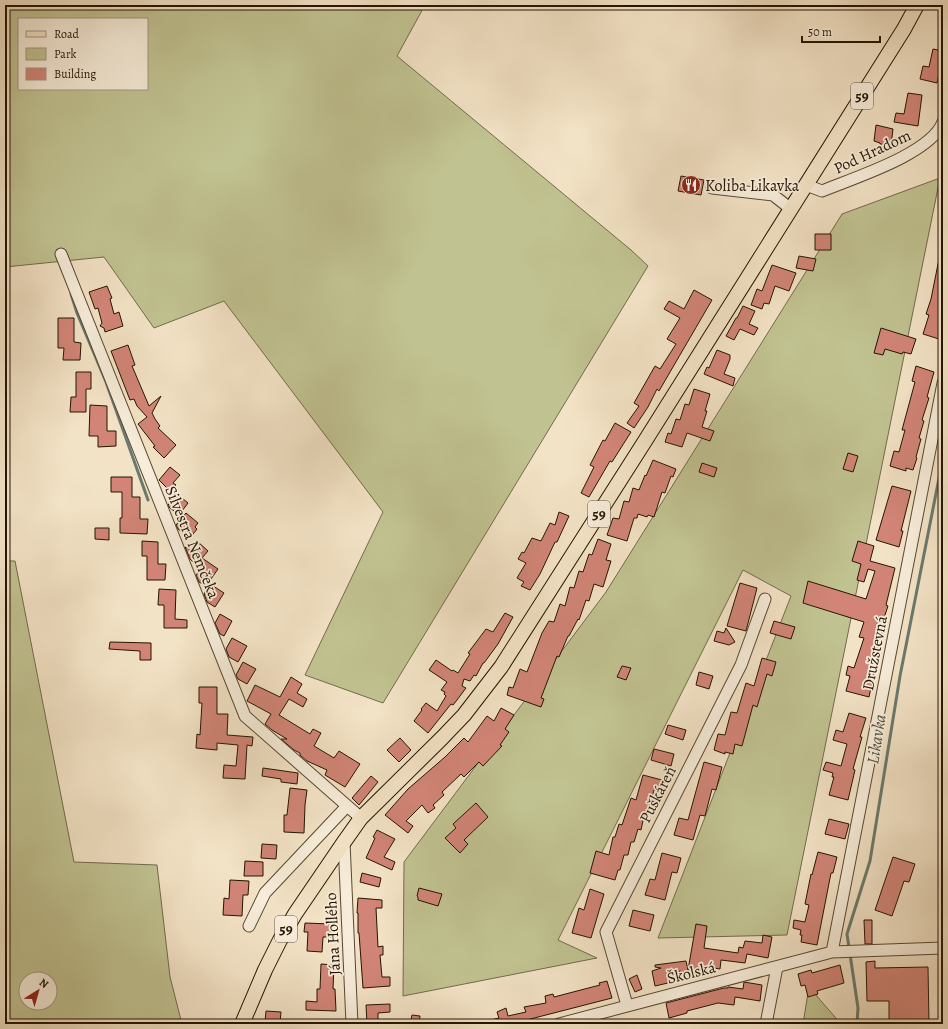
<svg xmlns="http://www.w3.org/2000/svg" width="948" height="1029" font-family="Alegreya,serif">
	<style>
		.green { fill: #c1c291; stroke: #726b4a; fill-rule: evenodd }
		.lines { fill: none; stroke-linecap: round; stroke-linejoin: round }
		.stream { stroke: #6b7a6e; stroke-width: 3 }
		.building { fill: #d28577; stroke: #241402 }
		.minor-casing { stroke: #584833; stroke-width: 13 }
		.major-casing { stroke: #241402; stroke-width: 16 }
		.minor { stroke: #f7edda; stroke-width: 11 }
		.major { stroke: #f3e3c6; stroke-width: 14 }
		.labels { text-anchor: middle; stroke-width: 3.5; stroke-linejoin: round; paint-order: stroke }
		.shield { fill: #f7edda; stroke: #635543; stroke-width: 1 }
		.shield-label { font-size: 15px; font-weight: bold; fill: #241402 }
		.street-label { font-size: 16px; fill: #241402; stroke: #f7edda }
		.poi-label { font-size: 16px; fill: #241402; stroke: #f7edda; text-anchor: start }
		.water-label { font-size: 17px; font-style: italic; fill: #4e5041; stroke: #f7edda }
	</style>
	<rect width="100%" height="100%" fill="#f3e3c6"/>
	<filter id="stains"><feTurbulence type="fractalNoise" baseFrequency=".005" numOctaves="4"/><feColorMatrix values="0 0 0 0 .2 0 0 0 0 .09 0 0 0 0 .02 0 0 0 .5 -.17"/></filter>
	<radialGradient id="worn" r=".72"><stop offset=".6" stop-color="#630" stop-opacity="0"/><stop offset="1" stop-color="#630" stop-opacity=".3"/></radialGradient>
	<path class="green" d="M5,5h420l-28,51 234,194 17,16 -265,437 -78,-28 78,-163 -159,-211 -70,27 -50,-71 -99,10zM19,19h128v70h-128z
		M940,178l-153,757 -129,3 133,-342 -48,-26 -185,370 39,18 -194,38 1,-134 202,-270 236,-378z
		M5,561h10l59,301 83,3 13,112 12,47h-177zM26,979h24v24h-24z
		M809,987l32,37h-38z"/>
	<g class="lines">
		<path class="stream" d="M71,294l6,19 29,69 42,118
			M857,1024l1,-16 -11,-74 23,-73 30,-185 43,-218"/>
	</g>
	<path class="building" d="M933,49l10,2v7l-6,25 -17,-4 3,-13 6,1z
		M908,93l14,2 -4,31 -24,-4 2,-9 8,1z
		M876,125l17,4 -2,16 -11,-1v-1l-6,-2z
		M681,176l23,4 -3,15 -23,-4z
		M815,234h16v16h-16z
		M799,256l17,3 -3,12 -17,-3z
		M939,259l4,1v65l-4,14 -16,-5 6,-19 -3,-1 5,-15z
		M772,265l24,8 -7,18 -14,-5 -6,18 -5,-1 -2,6 -11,-4 6,-16 5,2z
		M107,286l5,12 -2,1 4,15 5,-2 4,14 -18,6 -1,-4 -4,-2 2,-3 -4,-15 -3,1 -6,-17z
		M694,290l18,10 -53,91 -2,-2 -9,18 -14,21 -7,-5 12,-17 -5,-3 21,-37 5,3 16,-25 -9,-5 13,-21 -16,-9 5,-8 15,8z
		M743,306l12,5 -6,13 9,4 -4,7 -14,-6 -6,11 -8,-4 10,-18h1z
		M58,318h16v24l7,1 -1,17h-17l1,-12h-6z
		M881,328l35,11 -5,15 -8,-2 -1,2 -17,-5 -2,6 -9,-2z
		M128,345l7,20 -3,1 17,40 12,-10 -9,17 3,6 5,7 -2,2 18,17 -12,13 -11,-11 2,-1 -17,-22 9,-7 -10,-11 -3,-7 -4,1 -19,-49z
		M717,350l13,5v4l-6,15 11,4 -2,8 -29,-12 3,-7 2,1z
		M916,366l18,6 -7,25 2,1 -7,22 2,1 -5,17 2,1 -5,18 1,1 -4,12 -7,-2v3l-16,-5 4,-15 5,1 6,-22h-3l13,-48 -3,-1z
		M76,372h15v17h-5v23h-16l1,-15h5z
		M694,389l16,5 -5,17h2l-5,16 12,4 -4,10 -23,-8 -5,14 -17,-5 3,-9 3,1 5,-15 4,1 5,-16 4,1z
		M90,405l17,1v25h9v15l-18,1v-11h-9z
		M615,423l16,9 -19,30 -2,-1 -21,36 -8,-4 13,-26 -4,-2 13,-25 2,1z
		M848,453l10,3 -5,16 -10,-3z
		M653,460l23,9 -3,8 -2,-1 -6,17 -3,-1 -8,25 -6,-2 -1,2 -9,-3 -1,4h-3l-7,23 -20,-6 6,-17 6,1 5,-18 5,1 4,-14 6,2 6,-15 1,1z
		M702,463l15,5 -3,9 -15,-5z
		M170,467l10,8 -7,8 3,2 -6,6 -11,-11z
		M111,477h21v20h8v22h8l-1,15 -27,-1v-15h2v-26h-11z
		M892,486l19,5 -10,40h2l-4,16 -23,-7z
		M177,494l11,9 -9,12 -10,-8 -1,-2z
		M559,512l10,4 -12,26h-2l-15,32 -10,16 -9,-4 3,-4 -7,-4 9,-15 -8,-4 4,-7 2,1 8,-15 9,3 9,-18 5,2z
		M186,513l12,10 -3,4 2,2 -7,9 -12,-9 -2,-4z
		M95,528h14v12l-14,-1z
		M598,539l13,5 -5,16 5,1 -8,26 -9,-3 -5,17 -3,-1 -7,20 -1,-1 -9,17h-1l-9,21 -2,-1 -16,42 3,1 -3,8 -34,-12 2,-8 4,1 7,-19 7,3 15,-39 7,-12 5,1 6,-18 5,2 5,-19 4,1 5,-17 4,1 6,-18 3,1z
		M142,541l16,1v22h8l-1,16h-18v-24h-5z
		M197,541l11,10 -6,7 16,11 -12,17 -7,-4 -3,-7 5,-6 -11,-10 -5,-12 5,3z
		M858,541l16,5 -4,15 25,7 -9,37 2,1 -7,21 3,1 -7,23h2l-8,22 3,1 -5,23 -23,-6 4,-15 -4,-1 2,-9 6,2 10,-30 -5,-1 5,-15 -61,-19 5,-22 58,18 9,-28 -7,-2 -4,13 -7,-2 4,-16 -9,-3z
		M740,583l17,5 -11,43 -19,-5z
		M210,584l14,9 -9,14 -8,-5 -3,-8z
		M159,589l17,1 -1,29 12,1v8h-23v-23h-6z
		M505,613l8,4 -15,27 -14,19h-1l-7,13 -2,-1 -4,6 -6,-2 -2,7 4,2 -9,12 -4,5 -2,-1 -23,29 -14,-12 8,-11 -1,-1 5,-6 11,8 9,-15 -2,-2 1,-2 -4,-2 6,-8 -18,-12 7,-10 16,11 1,-1 5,3 12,-19 -2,-1 18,-24 7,3z
		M220,614l12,7 -8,15 -4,-2 -5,-11z
		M774,621l21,6 -4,12 -21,-6z
		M726,628l9,14 -6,3 -15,-4 3,-10 7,2z
		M232,638l15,8 -9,16 -9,-5 -3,-8z
		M110,642l41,1v17h-11v-9l-31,-2z
		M762,658l14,4 -4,14 -5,-2 -10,33 -4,-2 -11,41 -7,-2 -2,10 -8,-2v2l-11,-4 4,-16 7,1 6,-23 6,1 9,-30 8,3z
		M243,662l13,7 -9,15 -9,-5 -2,-4z
		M622,666l9,2 -5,12 -9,-3z
		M699,672l14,4 -4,13 -13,-4z
		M291,677l11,7 -5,9 10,6 -4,8 -14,-8 -10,16 31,19 3,-5 8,4 -7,13 20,12 5,-7 21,13 -15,23 -20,-12 2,-5 -20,-9 -7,-6v-2l-6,-3 -13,-11h6l-15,-9 -7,-6 6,-10 -24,-13 8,-16 25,12z
		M199,687h18v27h11l-1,21 26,2 -1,9 -5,-1 -2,34 -22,-1 1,-13 12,1 2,-21 -21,-2v7l-21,-2 1,-14 3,1 2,-32h-3z
		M501,708l13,7 -9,14 4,3 -9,13 2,1 -19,20 -4,-4 -15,15 -3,-3 -19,18 2,3 -11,10 2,3 -7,5 -6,-8 -16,16 7,5 -5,7 -23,-18 23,-26 37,-32 19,-19 4,4 19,-26 7,5z
		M849,713l17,5 -6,19h2l-9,32 2,1 -7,30 -19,-5 5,-18h-2l1,-4 -10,-3 3,-8 15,4 6,-22 -14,-4 3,-10 7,2z
		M668,725l18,5 -3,10 -18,-6z
		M400,738l11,12 -12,12 -12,-12z
		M654,749l20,5 -3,12 -20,-6z
		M704,762l18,5 -6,23 -4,-1 -7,27 -5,-1 -7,25 -19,-5 5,-17 9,2z
		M263,768l35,5 -1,11 -16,-2v-3l-19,-3z
		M643,775l19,5 -3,12 -5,-2 -7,27 -3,-1 -3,14 -3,-1 -4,13h-3l-3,13h-4l-4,15h-2l-3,10 -25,-7 6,-22 13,4 4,-18h2l4,-13 3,1 9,-27 5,2z
		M371,776l7,6 -19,23 -7,-7z
		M290,788l17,2 -2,15 -1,28 -20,-1v-17h3z
		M476,803l12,14 -24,23 4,4 -8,9 -15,-15 11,-10 -3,-4z
		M829,819l20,5 -4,15 -20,-5z
		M377,830l18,9 -11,18 11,5 -3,8 -26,-12 9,-20 -2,-1z
		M262,844l15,1 -1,14 -15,-1z
		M818,852l19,5 -4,16h-2l-14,72 -16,-3 1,-7h-2l1,-5 -8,-2 1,-8 11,2 4,-17 -4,-1 6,-30 1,1z
		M662,853l19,5 -4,15 -5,-1 -7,28 -20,-5 5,-16 5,1z
		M893,857l22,7 -6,18 -5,-1 -12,35 -17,-6z
		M245,861l18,1v14h-19z
		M362,873l19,5 -2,9 -19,-5z
		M230,880l19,1 -1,14h-5l-1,21 -19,-1 1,-17 5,1z
		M419,888l23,6 -4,12 -20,-6v-3l-1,-1z
		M590,889l14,5 -13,44 -19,-5 7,-25 5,2z
		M358,898l24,2v8h-6l2,39 5,-1v9h-3l2,22h8v9l-27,2 -4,-55h-1v-20h-1z
		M633,910l21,5 -4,16 -21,-5z
		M864,920h8v24h-7z
		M305,923l26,1v13h-8l-1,15 -15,-1 1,-19h-4z
		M696,924l11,2 -3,22 34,5 1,-6 4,1 2,-7 17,2 1,-8 9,2 -4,21 -21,-4 -2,9 -24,-3 -1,9 -19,-3 -2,8 -20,-3 2,9 -26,6 -3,-15 9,-3 -6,-1v-2l31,-4 2,9z
		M875,961v7l53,-1 1,57h-40v-23h-22l-1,-39z
		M321,964l13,1 -1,24h2l1,22 -30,-1v-9l11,1v-13h3z
		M840,965l4,18 -27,8 1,3 -10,3 -3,-12 -4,1 -3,-12 13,-4 1,3z
		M637,975l5,14 -7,3 -6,-13z
		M607,981l5,17 -101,26h-23l-1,-3 12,-3 -2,-6 9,-4 2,8 18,-4 -2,-5 22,-4 -1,-7 8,-2 1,3 46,-12 -1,-2z
		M744,982l18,3 -2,16 -25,-4 -1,8 -16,-2 -31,8v2l-18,5 -3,-15 58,-15h4v-1l15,2z
		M390,1004v8l-12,1v11h-11l-1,-19z
		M266,1011l15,1 -1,11 -15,-1z
		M412,1015l8,1 -1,8h-9z"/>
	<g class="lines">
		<defs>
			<path id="minor" d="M806,185l16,6c31,-13 109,-37 121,-69
				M712,188l61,7 18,14
				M61,254l184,462 116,102
				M344,842l8,182
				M249,926l16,-33 82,-87
				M832,952l111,-569
				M627,1005l-21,-73 135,-267 24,-66
				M559,1024l273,-72 111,-4
				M766,1024l11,-57"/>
			<path id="major" d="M242,1024l23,-54 15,-30 15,-26 49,-72 17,-24 81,-80 22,-23 37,-48 144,-226 259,-412 13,-24"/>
		</defs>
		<use href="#minor" class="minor-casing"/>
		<use href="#major" class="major-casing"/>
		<use href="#minor" class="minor"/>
		<use href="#major" class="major"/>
	</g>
	<defs>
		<symbol id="restaurant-disc" viewBox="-11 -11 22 22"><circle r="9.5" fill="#8f2418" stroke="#f7edda"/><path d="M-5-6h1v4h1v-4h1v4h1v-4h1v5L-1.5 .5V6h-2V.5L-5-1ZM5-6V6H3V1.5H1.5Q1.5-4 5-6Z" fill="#fff"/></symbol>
	</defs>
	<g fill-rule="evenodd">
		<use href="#restaurant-disc" x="680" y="174" width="22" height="22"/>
	</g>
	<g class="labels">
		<g class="shield">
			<rect x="851" y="83" width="22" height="26" rx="3"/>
			<rect x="588" y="501" width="22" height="26" rx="3"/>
			<rect x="275" y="916" width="22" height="26" rx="3"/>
		</g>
		<g class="shield-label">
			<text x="862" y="101">59</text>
			<text x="599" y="519">59</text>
			<text x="286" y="934">59</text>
		</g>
		<g class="street-label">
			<text transform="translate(872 151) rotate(-25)" y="6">Pod Hradom</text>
			<text transform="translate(193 542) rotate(68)" y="6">Silvestra Nemčeka</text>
			<text transform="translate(874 653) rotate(-79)" y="6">Družstevná</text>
			<text transform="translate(657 794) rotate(-63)" y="6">Puškáreň</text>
			<text transform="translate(332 934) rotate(-93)" y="6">Jána Hollého</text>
			<text transform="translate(691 972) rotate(-14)" y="6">Školská</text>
		</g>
		<g class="poi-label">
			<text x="705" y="191">Koliba Likavka</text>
		</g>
		<g class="water-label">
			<text transform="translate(876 739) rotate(-81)" y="6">Likavka</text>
		</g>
	</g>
	<rect width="948" height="1029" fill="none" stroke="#f3e3c6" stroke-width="20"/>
	<rect x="6" y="6" width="936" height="1017" fill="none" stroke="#241402" stroke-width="2"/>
	<rect x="10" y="10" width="928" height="1009" fill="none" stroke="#241402"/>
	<rect x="18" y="18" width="130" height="72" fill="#f7edda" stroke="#a39684"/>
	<rect x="26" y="31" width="20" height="6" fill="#f3e3c6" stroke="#a39684"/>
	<text x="54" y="38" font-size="12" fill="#241402">Road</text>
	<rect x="26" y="48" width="20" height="12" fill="#c1c291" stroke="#a39684"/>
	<text x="54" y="58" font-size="12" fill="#241402">Park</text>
	<rect x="26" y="68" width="20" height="12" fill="#d28577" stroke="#a39684"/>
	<text x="54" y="78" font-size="12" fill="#241402">Building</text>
	<g transform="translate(38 991) rotate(37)"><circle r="19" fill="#f7edda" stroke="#a39684"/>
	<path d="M0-3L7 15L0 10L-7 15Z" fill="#8f2418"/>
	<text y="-6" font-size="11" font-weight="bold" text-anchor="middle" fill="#241402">N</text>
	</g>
	<path d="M802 36v6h78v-6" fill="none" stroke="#241402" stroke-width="2"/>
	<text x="808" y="36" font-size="12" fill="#241402" stroke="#f7edda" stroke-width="3" paint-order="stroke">50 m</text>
	<rect width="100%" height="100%" filter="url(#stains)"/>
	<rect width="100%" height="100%" fill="url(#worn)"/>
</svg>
